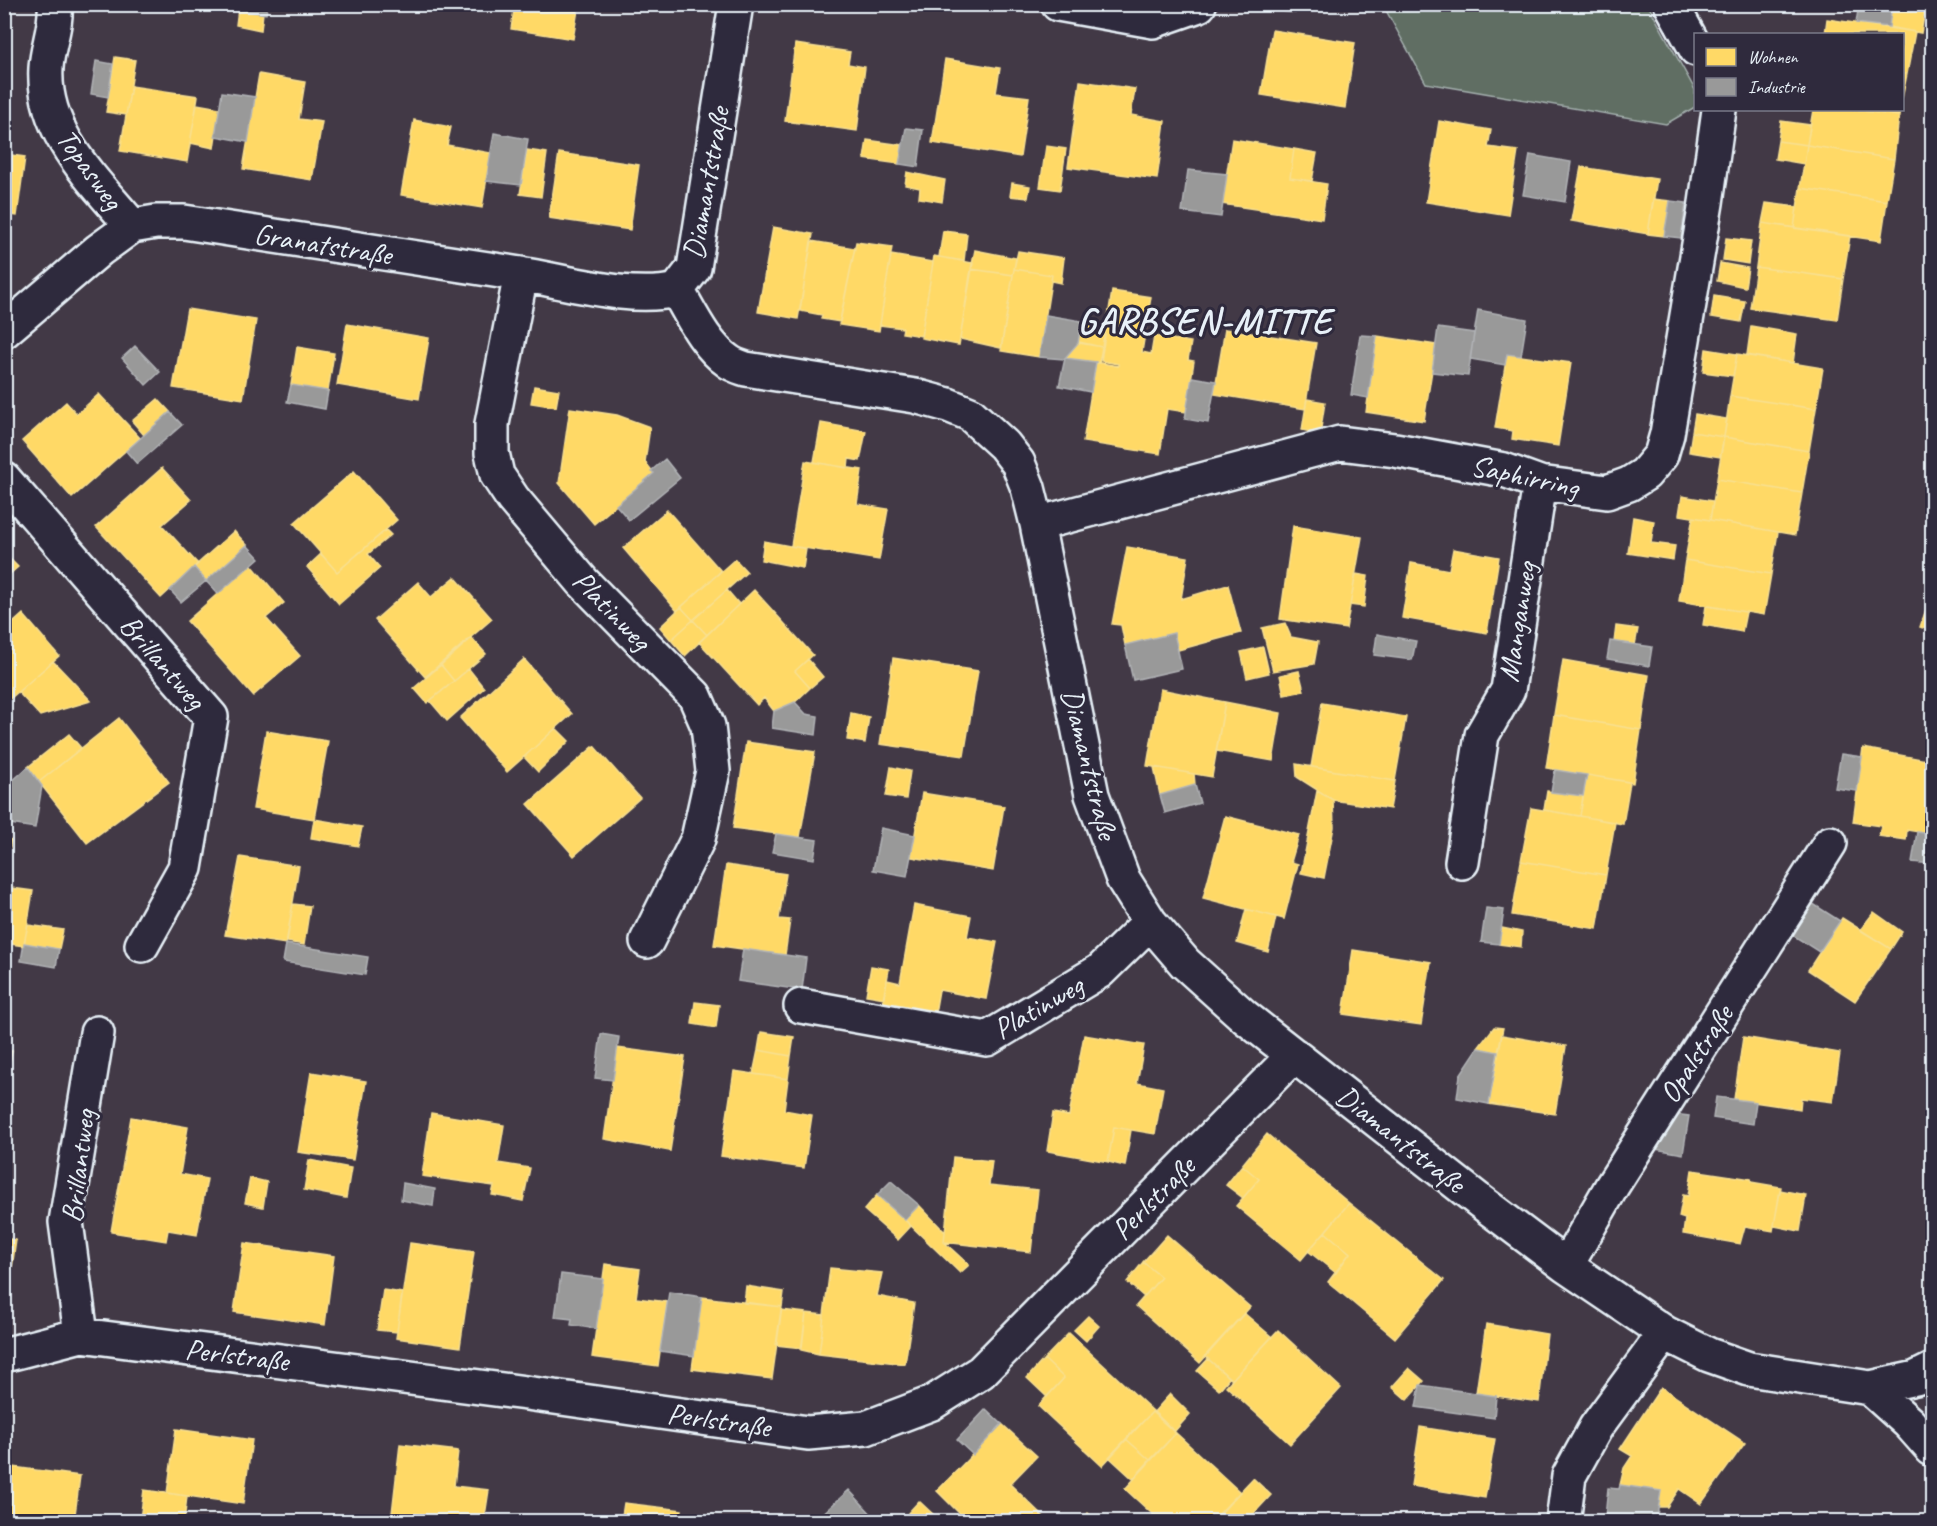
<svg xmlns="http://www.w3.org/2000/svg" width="1937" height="1526" font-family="Caveat,sans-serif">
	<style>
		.green { fill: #606e63; stroke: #a4b0ae; stroke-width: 1.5 }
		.homes { fill: #ffd966; stroke: #f8e092; stroke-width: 1.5 }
		.industry { fill: #999; stroke: #b1b3b6; stroke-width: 1.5 }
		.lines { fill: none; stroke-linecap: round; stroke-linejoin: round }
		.minor-casing { stroke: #e8f1f8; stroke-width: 38 }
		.minor { stroke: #2f2a3d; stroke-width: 33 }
		.labels { text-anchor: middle; stroke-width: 6; stroke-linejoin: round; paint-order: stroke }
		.street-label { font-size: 30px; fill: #e8f1f8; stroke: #2f2a3d }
		.district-label { font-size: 36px; font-weight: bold; letter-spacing: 1.5px; fill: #e8f1f8; stroke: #2f2a3d }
	</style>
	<rect width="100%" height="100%" fill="#423946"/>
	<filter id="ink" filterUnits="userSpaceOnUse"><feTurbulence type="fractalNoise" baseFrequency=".0167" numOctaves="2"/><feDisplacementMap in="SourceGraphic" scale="12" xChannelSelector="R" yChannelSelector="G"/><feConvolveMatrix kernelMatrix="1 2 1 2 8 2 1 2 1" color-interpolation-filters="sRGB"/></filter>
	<g filter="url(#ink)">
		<path class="green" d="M1383,5h265l47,85v17l-29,17 -240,-41z"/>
		<path class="homes" d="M515,4h64l-6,35 -62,-10z
			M1892,4l34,1 -5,28 -32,-6z
			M238,9l25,4 -2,17 -25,-5z
			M1827,19l88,13 -8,42h-5v-40h-77z
			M1272,30l83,13 -10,65 -84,-13z
			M795,44l55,8 -2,12 17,3 -8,64 -72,-10z
			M115,57l20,3 -9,55 -20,-3z
			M945,59l55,9 -4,25 33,4 -9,60 -88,-14z
			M259,74l46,8 -6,37 23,3 -10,58 -69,-11z
			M1902,74h5l-5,25z
			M1080,81l55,8 -4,26 34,6 -8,58 -89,-12z
			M131,86l67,10 -11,66 -67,-11z
			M197,104l23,4 -6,40 -24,-5z
			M1813,110h43l43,6 -5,43 -87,-14z
			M1856,110h44l-1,6z
			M414,120l37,7 -4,18 44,8 -9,55 -81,-13z
			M1439,121l52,9 -3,17 30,4 -10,64 -82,-13z
			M1781,121l29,4 -3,20 -29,-4z
			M1232,139l62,10 -4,29 37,6 -5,35 -100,-15z
			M867,140l35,5 -3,19 -35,-5z
			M1778,141l29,4 -3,19 -29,-5z
			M1807,145l87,14 -7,42 -87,-13z
			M1046,146l20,3 -6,41 -20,-3z
			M1294,149l23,4 -5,28 -22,-3z
			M527,150l20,3 -6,44 -21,-3z
			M559,153l80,12 -9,65 -81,-12z
			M4,154l21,3 -8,59 -13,-2z
			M1581,167l76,12 -9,55 -77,-13z
			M907,172l38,8 -3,22 -23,-4 1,-10 -15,-3z
			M1012,183l18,3 -2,12 -18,-2z
			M1800,188l87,13 -6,40 -87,-13z
			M1653,199l17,2 -6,35 -16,-2z
			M1766,203l31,4 -3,21 -32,-5z
			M1762,223l88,13 -7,43 -87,-12z
			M773,227l40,7 -15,85 -40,-7z
			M943,231l24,3 -3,27 -25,-4z
			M1726,238l25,3 -3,23 -25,-4z
			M811,241l44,7 -15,74 -19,-3 1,-4 -22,-4z
			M856,242l36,5 -13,84 -40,-6z
			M975,250l41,8 -3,17 -42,-6z
			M1018,251l46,7 -3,25 -10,-2 1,-6 -38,-6z
			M891,255l42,7 -12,74 -19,-3 1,-5 -23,-3z
			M934,256l39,7 -14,82 -38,-7z
			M1720,263l28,5 -3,19 -28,-6z
			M1756,267l87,12 -6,41 -87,-12z
			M971,269l42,6 -12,73 -41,-9z
			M1014,269l38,6 -13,82 -38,-6z
			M1112,291l39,6 -9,55 9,2 3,-18 37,6 -3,18 6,1 -8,51 -19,-3 -7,45 -77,-12 13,-80 22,4v-2l-17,-3z
			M1714,296l31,5 -4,21 -30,-5z
			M187,309l69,11 -13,79 -70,-11z
			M1082,321l24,4 -4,22 -24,-4z
			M347,324l82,14 -10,61 -82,-14z
			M1751,326l46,8 -4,29 -46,-8z
			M1225,329l91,14 -11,66 -91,-15z
			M1377,336l59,9 -12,76 -58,-9z
			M1079,342l23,5 -3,16 -34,-5z
			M297,347l37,6 -6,38 -37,-6z
			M1706,349l31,5 -4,22 -30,-4z
			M1507,354l64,9 -13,83 -46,-7 1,-8 -18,-3z
			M1737,354l86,14 -7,41 -86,-13z
			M534,386l25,4 -3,17 -25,-4z
			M99,394l41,44 -68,60 -50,-57 44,-39 11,12z
			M1730,396l86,13 -7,42 -85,-14z
			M158,399l12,13 -26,23 -12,-14z
			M1307,399l18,3 -5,32 -18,-4z
			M570,408l47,7 33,12 -5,35 9,11 -60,51 -35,-41z
			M1695,414l32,5 -3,18 -32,-5z
			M821,423l45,8 -6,30 -11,-2 -1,9 -34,-6z
			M1692,432l32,5 -4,20 -31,-5z
			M1724,437l85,14 -7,42 -85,-14z
			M805,461l57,9 -5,34 31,5 -9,51 -88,-14z
			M162,468l29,32 -29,25 36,39 -37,34 -65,-71z
			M354,471l43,49 -60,52 -43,-49z
			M1717,479l85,14 -7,42 -85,-15z
			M1682,496l31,5 -3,19 -31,-5z
			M667,510l54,61 -44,40 -54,-63z
			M1633,517l21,4 -3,22 24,3 -2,14 -45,-7z
			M1693,517l85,15 -7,42 -86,-14z
			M1293,526l69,11 -16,92 -66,-10z
			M386,530l5,5 -23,19 12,14 -41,36 -32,-37 14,-13 16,18z
			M234,531l13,14 -41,36 -12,-14z
			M764,541l42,8 -3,19 -42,-8z
			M1127,547l61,10 -7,42 47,-14 13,48 -63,17 -4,-17 -49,12 -4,-20 -9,-1z
			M1453,549l46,8 -12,76 -85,-15 9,-55 38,7z
			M4,553l14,14 -14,12z
			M735,559l12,13 -54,48 -12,-13z
			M1685,560l86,14 -7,41 -85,-14z
			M251,564l33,39 -18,15 34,38 -47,40 -66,-75z
			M1356,574l12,2 -4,31 -14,-2z
			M455,577l37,42 -67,58 -50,-57 43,-38 13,15z
			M727,590l12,14 -32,31 -14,-15z
			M754,590l59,65 -18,16 15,17 -15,14 -21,9 -10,-13 -7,7 -58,-63z
			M1929,601l3,1v29l-12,-4z
			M1706,606l40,6 -4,20 -39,-7z
			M681,607l12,13 -22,20 -11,-13z
			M23,614l36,42 -55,48v-73z
			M693,620l14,15 -22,21 -14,-16z
			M1285,623l6,14 27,5 -4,22 -41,7 -11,-43z
			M1616,626l22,3 -3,16 -21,-3z
			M472,638l14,16 -32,27 -13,-16z
			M1263,647l6,26 -22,5 -6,-26z
			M893,658l85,13 -14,85 -84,-12z
			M524,659l48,55 -65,58 -47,-54z
			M808,659l15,18 -13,11 -15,-17z
			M1563,660l86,15 -8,55 -87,-15z
			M53,661l38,40 -51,15 -22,-24z
			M441,665l13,16 -27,22 -13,-15z
			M469,669l15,19 -37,33 -17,-20z
			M1299,671l5,20 -20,4 -4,-20z
			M1160,689l65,13 -13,75 -65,-11z
			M1225,702l56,11 -8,48 -57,-10z
			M1322,703l84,14 -11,64 -84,-14z
			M851,713l18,4 -4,26 -18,-3z
			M1554,715l87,15 -8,53 -87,-15z
			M119,718l50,64 -82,61 -48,-61z
			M556,728l13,13 -31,31 -14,-15z
			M266,731l62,10 -14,78 -61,-10z
			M69,734l12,14 -42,34 -11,-15z
			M746,742l69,10 -15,85 -67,-9z
			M594,746l46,52 -66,58 -46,-52z
			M1863,748l69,13v73l-25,-4 -1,10 -27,-4 2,-10 -28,-4z
			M1296,764l99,17 -5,28 -57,-9 -36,-23z
			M891,767l19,4 -4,28 -20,-3z
			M1154,767l40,7 1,11 -35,10z
			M1587,775l43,7 -7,42 -43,-8z
			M1317,791l16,9 1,27 -10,51 -23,-5z
			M1547,791l36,5 -3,20 -36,-6z
			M922,793l82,13 -11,65 -82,-14z
			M1531,808l84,14 -9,53 -85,-14z
			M1225,816l74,19 -8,27 7,2 -14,55 -81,-21z
			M314,819l48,8 -4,19 -47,-8z
			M4,839l7,1 -7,40z
			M240,857l59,9 -13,78 -61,-9z
			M1521,861l85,14 -9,54 -85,-14z
			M726,865l60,9 -7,45 11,1 -5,35 -71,-10z
			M4,887l29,4 -9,55 -20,-3z
			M293,904l17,2 -6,39 -17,-3z
			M914,905l57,11 -4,21 30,5 -11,57 -47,-9 -4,23 -53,-10 5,-23 13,3z
			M1246,909l30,8 -8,35 -31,-9z
			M1874,912l28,20 -11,17 -31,-19z
			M1842,918l49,31 -36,52 -47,-31z
			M28,925l35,5 -4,19 -35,-6z
			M1502,928l20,4 -1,15 -22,-3z
			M1353,950l78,12 -10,63 -78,-11z
			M871,966l18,3 -5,29 -18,-3z
			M695,1002l24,3 -3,23 -24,-4z
			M1494,1027l9,1 -5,24 -20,-4z
			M761,1032l33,5 -3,19 -33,-6z
			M1084,1035l60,10 -7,38 26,5 -8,46 -41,-7 -6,35 -61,-11 6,-38 16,3z
			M1502,1035l64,11 -11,68 -66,-10z
			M1743,1037l97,16 -7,49 -32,-4 -1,11 -66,-10z
			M617,1048l68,9 -15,94 -66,-12z
			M4,1050l8,1 -8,46z
			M758,1050l33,6 -3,23 -35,-5z
			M734,1071l54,8 -4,31 28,5 -8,53 -83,-12z
			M311,1072l55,9 -13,79 -55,-8z
			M431,1113l73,12 -6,38 32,5 -7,33 -31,-6 2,-9 -72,-10z
			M131,1117l57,10 -8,47 27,5 -10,56 -29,-5 -2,11 -55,-9z
			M1114,1127l17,3 -6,36 -17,-4z
			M1267,1134l82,69 -48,57 -65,-54 23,-27 -17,-14z
			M953,1157l39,4 -3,24 49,5 -7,62 -87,-10z
			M309,1160l42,8 -5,30 -42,-8z
			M1242,1165l17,14 -16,19 -17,-13z
			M1692,1170l59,9v3l30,5 -8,44 -28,-5 -5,18 -57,-10 2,-15 -6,-2 4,-22 5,1z
			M250,1178l17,4 -4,25 -18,-4z
			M1780,1190l26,5 -6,36 -26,-5z
			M877,1195l34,31 -13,14 -34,-30z
			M1349,1203l95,77 -49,58 -67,-56 22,-29 -25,-21z
			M919,1205l26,27 -1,10 25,23 -9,8 -55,-53z
			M1325,1232l25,21 -14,20 -28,-22z
			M1167,1235l83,72 -50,56 -64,-57 25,-29 -18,-15z
			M4,1238l12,2 -10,69 -2,-1z
			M244,1243l90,13 -9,69 -91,-13z
			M410,1243l64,9 -14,95 -64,-9z
			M1143,1262l18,15 -17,20 -17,-15z
			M605,1264l35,5 -4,29 31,4 -9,64 -66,-9z
			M830,1268l52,5 -5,23 37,7 -9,61 -86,-10z
			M746,1286l38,6 -2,15 -38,-4z
			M383,1290l19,3 -5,39 -20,-2z
			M702,1297l80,10 -10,72 -80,-10z
			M781,1310l25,3 -4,35 -26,-3z
			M806,1313l18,2 -5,39 -18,-4z
			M1244,1313l28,24 -40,43 -27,-24z
			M1088,1316l11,10 -13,15 -12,-11z
			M1486,1324l61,10 -8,68 -63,-9z
			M1278,1330l63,58 -51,56 -64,-58z
			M1069,1333l84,78 -51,55 -64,-60 26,-28 -20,-19z
			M1044,1359l20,19 -17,19 -20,-19z
			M1208,1359l21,19 -10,12 -22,-19z
			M1409,1368l15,13 -17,19 -15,-13z
			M1661,1387l84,56 -44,61 -22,-15 -12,18h-9l3,-16 -41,-6 4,-17 8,-12 -12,-7z
			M1170,1394l20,20 -16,18 -21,-19z
			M1153,1411l23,22 -26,27 -24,-21z
			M1002,1424l35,32 -27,28 39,38h-81l-31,-31z
			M1420,1427l75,12 -10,59 -74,-12z
			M176,1429l76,11 -9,64 -76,-11z
			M1176,1433l64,59 -27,30h-52l-36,-33z
			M1126,1439l24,21 -17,19 -24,-22z
			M400,1444l58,7 -4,35 35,4 -5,32h-93z
			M13,1467l67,9 -6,46h-68z
			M1253,1478l18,17 -25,27h-25l-5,-5z
			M144,1490l43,6 -3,26 -44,-3z
			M919,1501l17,16 -5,5h-14l-9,-9z
			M624,1503l58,7 -2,12h-59z
			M1088,1513l10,9h-18z"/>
		<path class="industry" d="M229,4h39l-2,10 -38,-6z
			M1258,4h38l-1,9 -38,-5z
			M1859,4h33l-3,23 -33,-4z
			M96,61l17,3 -5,33 -17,-3z
			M222,92l33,5 -7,45 -33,-6z
			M906,128l17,2 -5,37 -19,-3z
			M494,133l34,6 -7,46 -35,-4z
			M1530,155l41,7 -6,40 -42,-7z
			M1188,170l39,4 -6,43 -39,-5z
			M1670,201l16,2 -5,35 -17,-2z
			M1478,310l49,9 -6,37 -14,-2 -2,11 -35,-6z
			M1046,315l36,6 -4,22 -14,16 -25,-2z
			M1438,328l36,5 -6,43 -36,-4z
			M1360,335l17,1 -9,62 -17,-3z
			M135,346l25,26 -14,13 -24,-27z
			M1065,358l31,4 -5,30 -32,-6z
			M1192,377l24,4 -8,42 -23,-4z
			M291,385l37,6 -3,18 -38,-7z
			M170,412l12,13 -45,39 -11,-13z
			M665,459l15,19 -51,42 -13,-15 38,-32 -3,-2z
			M247,545l12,13 -41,36 -12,-13z
			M194,567l12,14 -25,21 -11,-12z
			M1174,633l8,36 -49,11 -8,-35z
			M1377,634l39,7 -4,19 -38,-5z
			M1610,641l42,6 -3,19 -42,-7z
			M795,702l11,12 12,2 -2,19 -44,-7 2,-17z
			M1841,754l21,3 -5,34 -22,-3z
			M28,767l14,19 -7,42 -31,-5v-42l7,1z
			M1555,770l32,5 -4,21 -32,-4z
			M1195,785l5,18 -35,10 -5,-18z
			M881,828l34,7 -8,41 -34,-6z
			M1917,832l15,2v30l-20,-2z
			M776,834l41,6 -3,19 -42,-7z
			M1810,902l30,19 -21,31 -28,-18z
			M1486,908l18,2 -5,34 -18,-2z
			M24,943l35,6 -3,18 -35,-6z
			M286,944l82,13 -3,18 -82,-13z
			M743,949l63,9 -4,32 -64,-9z
			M601,1034l18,3 -6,43 -18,-2z
			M1478,1048l20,4 -9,52 -32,-6 3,-23z
			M1716,1097l40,5 -3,22 -40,-6z
			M1673,1114l16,2 -6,38 -34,-6z
			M891,1181l28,24 -14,15 -28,-25z
			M403,1183l32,6 -2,17 -32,-6z
			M561,1274l42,5 -7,50 -25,-4 1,-6 -17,-2z
			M669,1292l33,5 -8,59 -34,-5z
			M1420,1385l76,11 -2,22 -78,-11z
			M986,1409l16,15 -29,31 -16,-15z
			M1620,1485l41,6 -5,31 -51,-5 3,-29 11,1z
			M849,1490l26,28 -4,4h-48l-4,-5z"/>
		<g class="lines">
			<defs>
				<path id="minor" d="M55,4c2,22 -8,43 -9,64 -4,65 48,112 86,158
					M736,4l-42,264 -17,22c14,24 28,55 51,71 5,4 12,6 18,8l169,27 33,9 22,9 34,31 14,18 10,25 9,36 55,271 31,84 27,43 35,41 60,54 236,185 85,64 99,67 44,22 40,14 121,19 46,-10 16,-8
					M1058,4l95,17 46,-16
					M1671,4l25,45
					M521,274l-29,150v29l5,22 16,24 70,83 112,114 13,30 5,45 -15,68 -51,102
					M4,331l95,-81 33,-24 24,-4h28c112,17 224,34 336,52 49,8 109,27 157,16
					M4,479l207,238 -26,151 -43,77
					M1037,524l303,-81 55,7 109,20 36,13 67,9 22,-8 16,-10 16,-19 6,-21 39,-231 13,-93
					M1462,862l20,-127 26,-45 32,-207
					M801,1006l186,33 113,-68 50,-49
					M1566,1266l46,-80 218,-343
					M81,1335l-15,-113 31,-189
					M4,1355l77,-20 445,58 282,40 58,-5 66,-25 49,-31 313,-317
					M1870,1388l39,35 23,26
					M1563,1522l6,-46 27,-49 69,-94"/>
			</defs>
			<use href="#minor" class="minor-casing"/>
			<use href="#minor" class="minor"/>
		</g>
	</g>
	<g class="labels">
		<g class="street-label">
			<text transform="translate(90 169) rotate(54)" y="10">Topasweg</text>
			<text transform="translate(706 183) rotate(-80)" y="10">Diamantstraße</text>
			<text transform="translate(323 244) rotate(9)" y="10">Granatstraße</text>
			<text transform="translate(1525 476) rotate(12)" y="10">Saphirring</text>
			<text transform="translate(612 610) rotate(46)" y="10">Platinweg</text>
			<text transform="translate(1517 622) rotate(-81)" y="10">Manganweg</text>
			<text transform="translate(163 662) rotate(49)" y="10">Brillantweg</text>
			<text transform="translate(1090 764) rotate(76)" y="10">Diamantstraße</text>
			<text transform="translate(1038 1007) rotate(-30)" y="10">Platinweg</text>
			<text transform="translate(1696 1054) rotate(-57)" y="10">Opalstraße</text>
			<text transform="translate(1401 1139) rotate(38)" y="10">Diamantstraße</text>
			<text transform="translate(78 1166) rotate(-83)" y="10">Brillantweg</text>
			<text transform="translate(1153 1198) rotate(-45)" y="10">Perlstraße</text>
			<text transform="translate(237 1355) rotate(7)" y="10">Perlstraße</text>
			<text transform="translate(719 1420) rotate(8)" y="10">Perlstraße</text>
		</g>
		<g class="district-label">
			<text x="1205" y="333">GARBSEN-MITTE</text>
		</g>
	</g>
	<rect width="1937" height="1526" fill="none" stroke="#2f2a3d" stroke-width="24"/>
	<rect x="12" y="12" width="1913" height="1502" fill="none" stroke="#e8f1f8" stroke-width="2" filter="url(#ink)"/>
	<rect x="1694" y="33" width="210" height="78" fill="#2f2a3d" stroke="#797a88" stroke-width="1.5"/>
	<rect x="1706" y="48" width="30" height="18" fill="#ffd966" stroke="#797a88" stroke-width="1.5"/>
	<text x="1748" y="63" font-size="18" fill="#e8f1f8">Wohnen</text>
	<rect x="1706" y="78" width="30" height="18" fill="#999999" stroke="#797a88" stroke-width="1.5"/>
	<text x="1748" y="93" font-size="18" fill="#e8f1f8">Industrie</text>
</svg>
